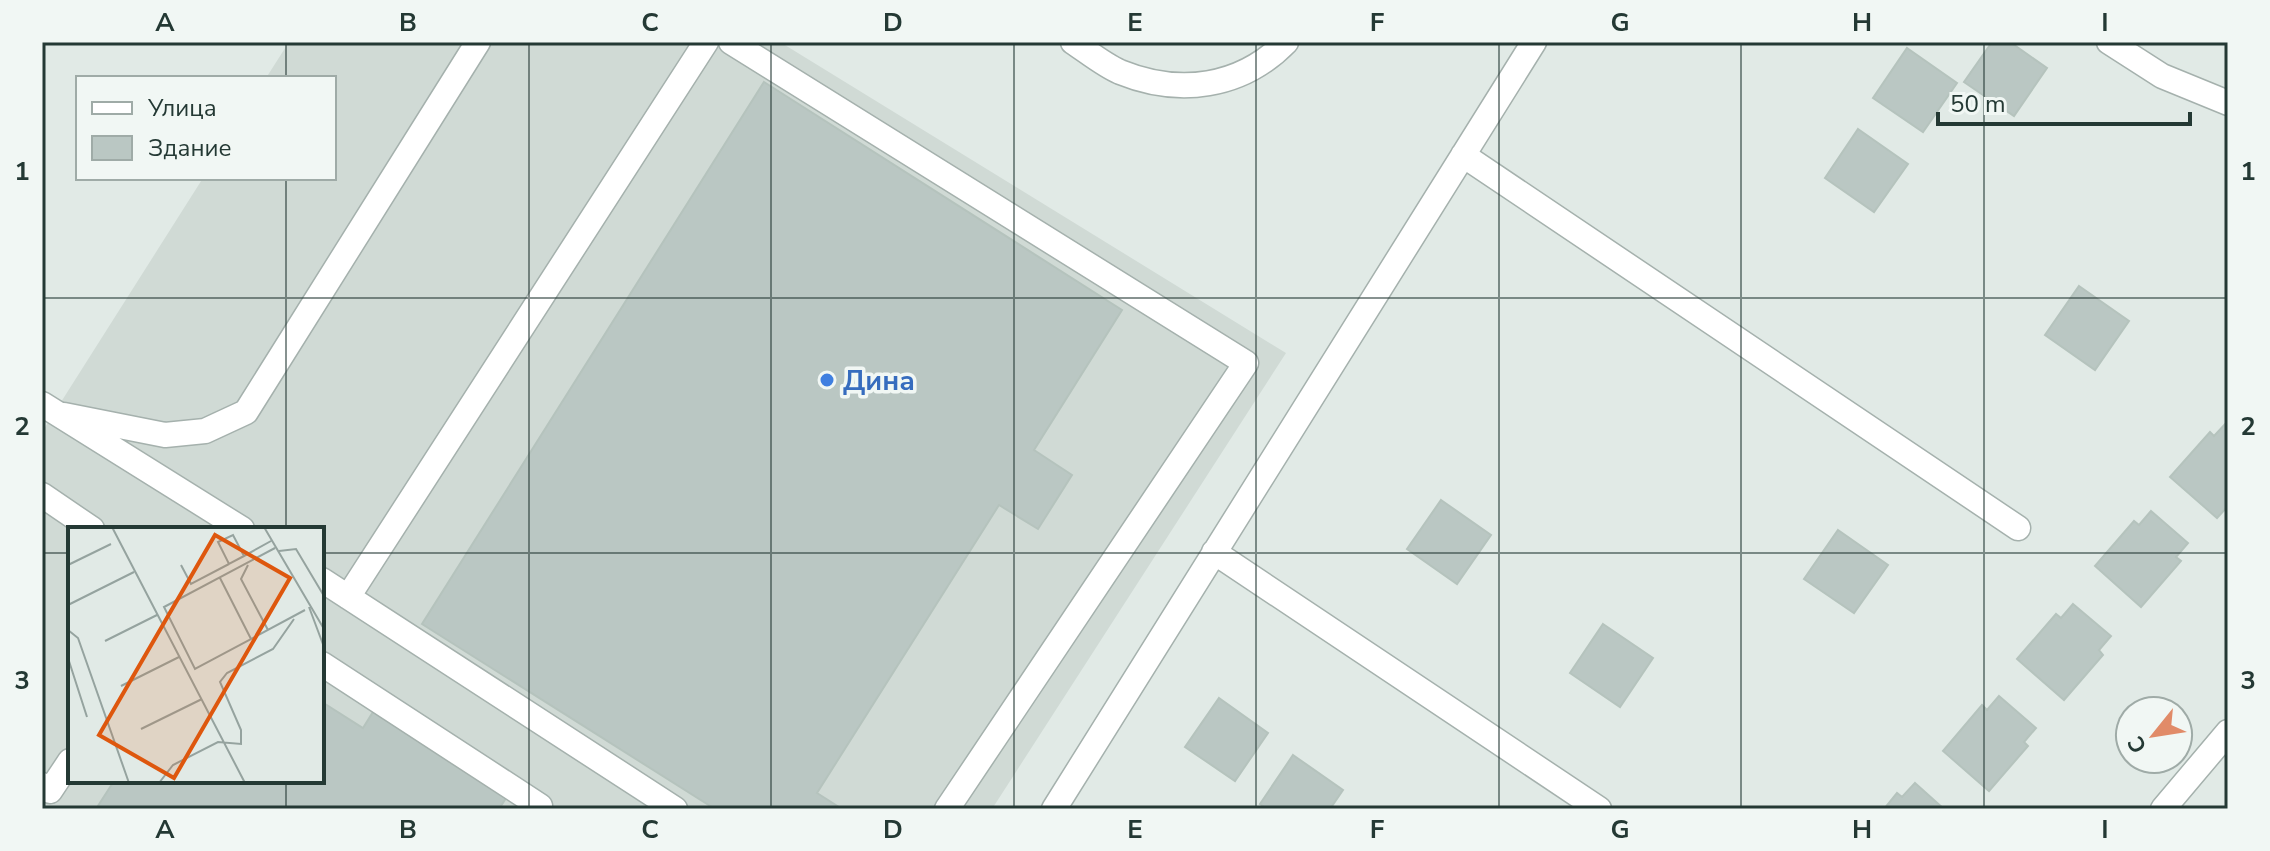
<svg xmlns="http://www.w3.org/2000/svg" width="2270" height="851" font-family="'Nunito Sans',sans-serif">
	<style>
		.built { fill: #d0dad5; fill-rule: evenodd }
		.building { fill: #bac7c3; stroke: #b5c3bd; stroke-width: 2 }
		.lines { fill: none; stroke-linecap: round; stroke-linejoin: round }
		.minor-casing { stroke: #a5b1ad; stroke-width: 27 }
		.minor { stroke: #fff; stroke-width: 24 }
		.grid { fill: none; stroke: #243934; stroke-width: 2; stroke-opacity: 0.55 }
		.shop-dot { fill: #3f7fe0; stroke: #f1f7f4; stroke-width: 3 }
		.labels { text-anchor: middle; stroke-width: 7; stroke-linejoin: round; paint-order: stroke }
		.shop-label { font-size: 28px; font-weight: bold; fill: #366cbe; stroke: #f1f7f4; text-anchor: start }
		.inset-road { fill: none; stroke: #95a39f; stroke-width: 2 }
		.view { fill: #de570e; fill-opacity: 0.15; stroke: #de570e; stroke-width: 4 }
		.inset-edge { fill: none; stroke: #243934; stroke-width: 4 }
		.neatline { fill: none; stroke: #243934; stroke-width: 3 }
		.grid-label { font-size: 26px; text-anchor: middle; font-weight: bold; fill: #243934 }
	</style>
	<rect width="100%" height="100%" fill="#e1eae6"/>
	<path class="built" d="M289,42h491l506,311 -294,456h-950v-377l161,-254h131v-100h-68zM70,529h252v252h-252z"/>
	<path class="building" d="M1992,42h18l37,26 -33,48 -50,-34z
		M1907,48l50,35 -34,49 -50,-34z
		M764,82l358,228 -88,140 38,25 -34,54 -39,-24 -182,288 25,16h-127l-293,-185z
		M1858,129l50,35 -34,48 -49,-34z
		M2079,286l50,35 -34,49 -50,-35z
		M2227,422l1,84 -11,12 -47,-41 40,-45 4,4z
		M1441,500l50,35 -34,49 -50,-35z
		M2151,511l37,32 -12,14 5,4 -40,46 -46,-41 39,-45 5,4z
		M1838,530l50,35 -34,48 -50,-34z
		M2073,604l38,32 -12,14 4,5 -39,45 -47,-41 39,-45 5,4z
		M1603,624l50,34 -33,49 -50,-34z
		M1999,696l37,32 -12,14 4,4 -39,45 -46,-40 39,-46 5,5z
		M1219,698l49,35 -33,48 -50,-34z
		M322,702l41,26 10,-16 133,86 -7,11h-403l18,-28h208z
		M1293,755l50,35 -13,19h-63l-7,-5z
		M1915,783l29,26h-60l13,-16 5,4z"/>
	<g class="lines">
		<defs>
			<path id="minor" d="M731,42l515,321 -299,446
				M1073,42c15,10 31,23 47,30 59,24 121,16 166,-30
				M2109,42l53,34 66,27
				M1463,155l555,373
				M42,404l200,125
				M64,415l101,20 40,-4 41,-19 232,-370
				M42,495l50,34
				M1214,552l385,257
				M322,580l353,229
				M348,597l358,-555
				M322,664l218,142 -2,3
				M42,785l8,6 20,-30
				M1054,809l480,-767
				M2163,809l65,-77"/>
		</defs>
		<use href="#minor" class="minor-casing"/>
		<use href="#minor" class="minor"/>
	</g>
	<path class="grid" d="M286,42v36M529,42v767M771,42v767M1014,42v767M1256,42v767M1499,42v767M1741,42v767M1984,42v767M286,178v351M42,298h2186M42,553h28M322,553h1906M286,781v28"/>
	<circle class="shop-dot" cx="827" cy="380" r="8"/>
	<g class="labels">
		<g class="shop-label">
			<text x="843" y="390">Дина</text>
		</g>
	</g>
	<g transform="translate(68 527)">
		<rect width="256" height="256" fill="#e1eae6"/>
		<path class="inset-road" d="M44,0l133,256M196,0l60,102M207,21l-111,59 31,62 110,-59M211,24l17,-2 28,47M176,29l-11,-21 -15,7 11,22 15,-8 27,-15M0,38l43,-21M113,38l10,19 38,-20M180,38l-7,14 27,51M152,51l31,61M0,78l66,-33M241,80l15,40M0,103l10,8 51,145M37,114l52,-26M0,131l19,59M53,159l58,-29M73,202l61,-30M91,256l14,-18 45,-23 23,2v-14l-21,-48 7,-9 46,-24 21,-30"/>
		<path class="view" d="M147,8l75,43 -116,200 -75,-43z"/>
		<rect width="256" height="256" class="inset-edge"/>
	</g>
	<rect width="2270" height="851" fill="none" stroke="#f1f7f4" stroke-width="88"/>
	<rect x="76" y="76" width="260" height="104" fill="#f1f7f4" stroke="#9faba7" stroke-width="2"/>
	<rect x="92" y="102" width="40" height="12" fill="#ffffff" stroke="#9faba7" stroke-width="2"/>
	<text x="148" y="116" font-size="24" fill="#243934">Улица</text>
	<rect x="92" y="136" width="40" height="24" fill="#bac7c3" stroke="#9faba7" stroke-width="2"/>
	<text x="148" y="156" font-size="24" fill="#243934">Здание</text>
	<g transform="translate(2154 735) rotate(240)"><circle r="38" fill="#f1f7f4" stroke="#9faba7" stroke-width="2"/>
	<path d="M0-6L14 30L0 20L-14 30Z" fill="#e18b68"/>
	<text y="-12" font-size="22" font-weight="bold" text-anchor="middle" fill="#243934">С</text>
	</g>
	<path d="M1938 112v12h252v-12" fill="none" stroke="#243934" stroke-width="4"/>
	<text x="1950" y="112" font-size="24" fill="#243934" stroke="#f1f7f4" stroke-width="6" paint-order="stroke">50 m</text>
	<rect x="44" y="44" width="2182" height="763" class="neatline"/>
	<g class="grid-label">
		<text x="165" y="31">A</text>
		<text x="408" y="31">B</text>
		<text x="650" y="31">C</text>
		<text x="893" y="31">D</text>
		<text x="1135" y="31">E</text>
		<text x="1377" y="31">F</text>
		<text x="1620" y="31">G</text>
		<text x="1862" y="31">H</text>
		<text x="2105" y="31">I</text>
		<text x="22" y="180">1</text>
		<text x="2248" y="180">1</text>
		<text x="22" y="435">2</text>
		<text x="2248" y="435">2</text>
		<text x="22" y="689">3</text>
		<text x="2248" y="689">3</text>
		<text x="165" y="838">A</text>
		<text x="408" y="838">B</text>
		<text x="650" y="838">C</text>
		<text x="893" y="838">D</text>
		<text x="1135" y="838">E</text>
		<text x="1377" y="838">F</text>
		<text x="1620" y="838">G</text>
		<text x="1862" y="838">H</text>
		<text x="2105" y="838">I</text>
	</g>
</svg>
